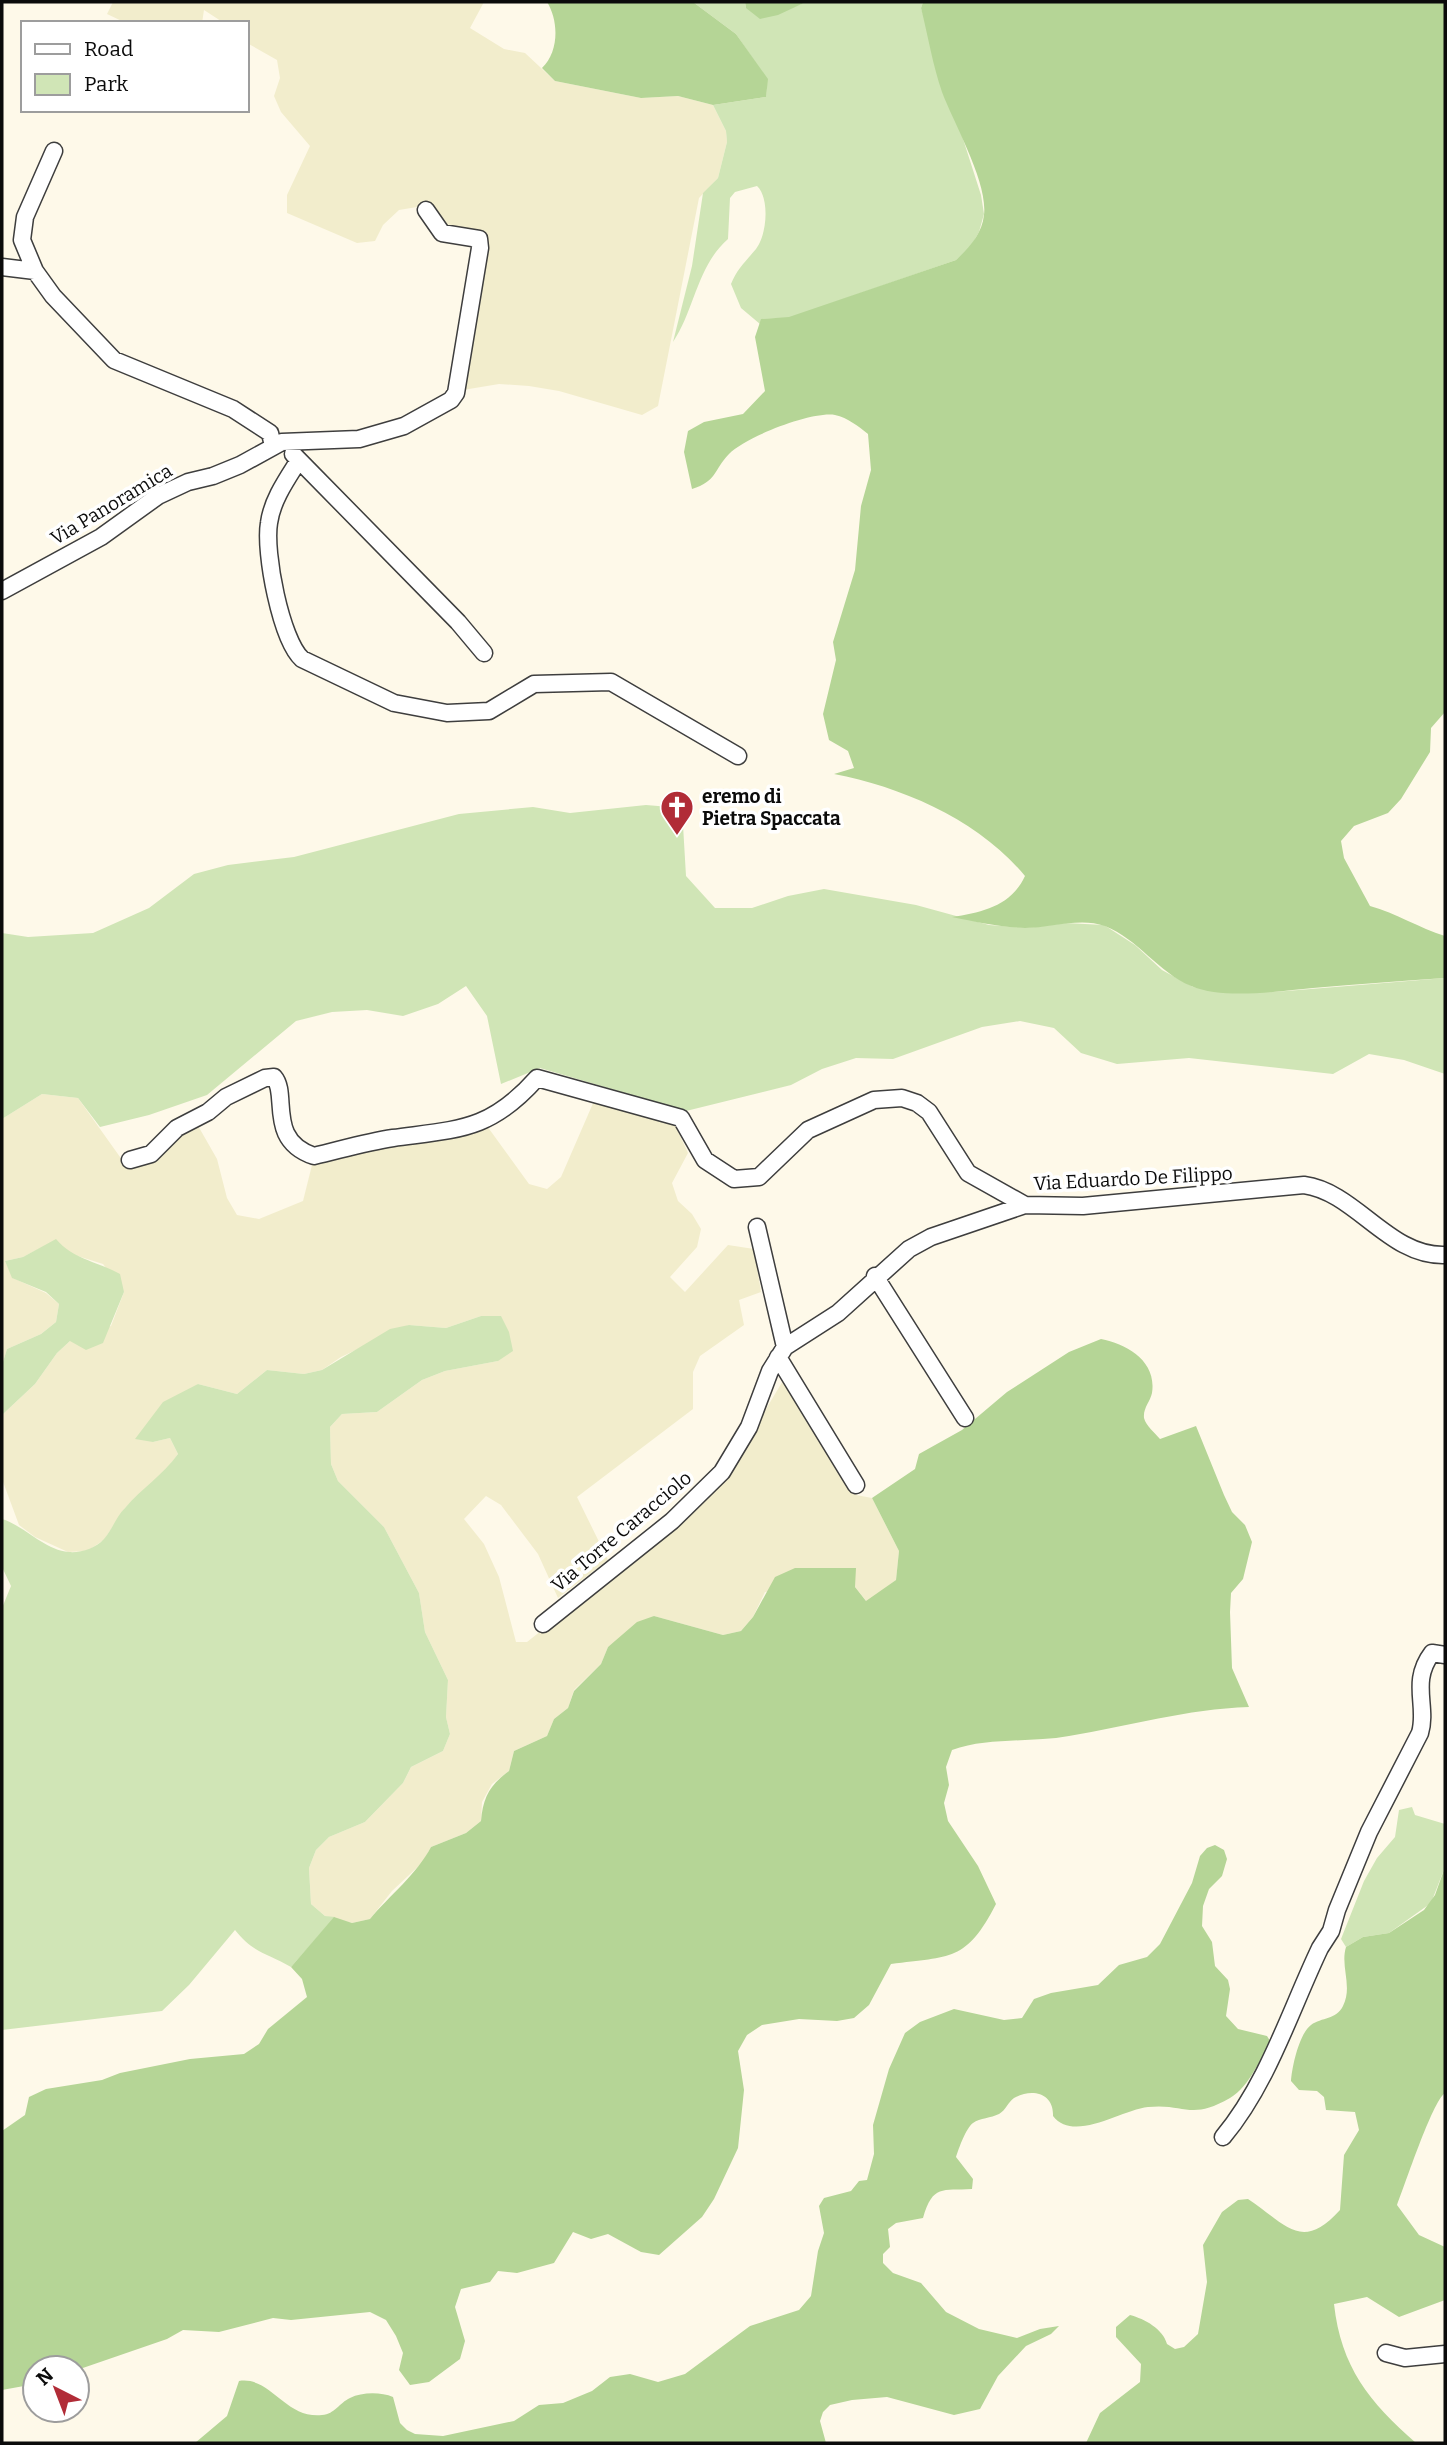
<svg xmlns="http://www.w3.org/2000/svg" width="1447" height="2445" font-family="Bitter,serif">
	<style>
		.farmland { fill: #f2edcc }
		.green { fill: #d0e5b6 }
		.forest { fill: #b5d596 }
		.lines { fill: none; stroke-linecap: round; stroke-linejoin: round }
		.minor-casing { stroke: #3e3e3e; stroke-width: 19 }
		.minor { stroke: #fff; stroke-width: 16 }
		.labels { text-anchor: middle; stroke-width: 7; stroke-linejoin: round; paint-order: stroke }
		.street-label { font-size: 19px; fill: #0b0b0b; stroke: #fff }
		.poi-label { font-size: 19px; font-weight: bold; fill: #0b0b0b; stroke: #fff; text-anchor: start }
	</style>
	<rect width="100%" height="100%" fill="#fef9e9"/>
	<path class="farmland" d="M113,2h371l-14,26 34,21 21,4 30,28 86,17 37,-2 35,9 13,26 1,11 -9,36 -19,20 -41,208 -16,9 -83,-24 -30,-5 -30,-2 -36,6 21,-143 -4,-17 -16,3 -18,-3 -29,-23 -18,3 -16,15 -8,16 -18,2 -70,-30v-18l23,-49 -29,-34 -7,-16 6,-18 -3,-18 -30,-17v-20h-23l-20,-13 -2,13h-76l-19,-9z
		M42,1094l36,4 47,66 27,-2 31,-31 14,-7 20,35 10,39 10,17 22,4 44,-18 10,-40 174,-35 42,58 18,5 14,-12 33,-76 81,24 13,28 -16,30 6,18 14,13 9,15 -4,18 -27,30 15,15 43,-47 26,4 7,43 -22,8 5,25 -44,31 -7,16v37l-116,88 31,63 -50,38 -20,-44 -37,-49 -15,-9 -22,23 20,25 15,33 17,65h11l158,-125 38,-36 61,-102 72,116 16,3 27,53 -3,29 -29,22 -12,-15 -90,5 -12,25 -12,14 -18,4 -69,-19 -46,31 -7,17 -27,26 -6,18 -14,11 -7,17 -33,15 -5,20 -17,13 -10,18 -1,19 -15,12 -35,14 -8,15 -31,29 -22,28 -18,4 -27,-7 -14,-12 -2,-36 7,-18 13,-13 36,-15 38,-39 8,-16 32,-16 7,-17 -4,-17 2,-37 -23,-48 -6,-39 -35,-66 -46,-46 -7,-17 -1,-37 12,-13 35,-2 45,-32 23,-9 53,-10 -17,-45 -35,12 -37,-3 -68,32 -19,13 -18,4 -37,-4 -30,24 -39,-10 -45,58 17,-4 8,16 -11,15 -42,39 -21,32 -17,11 -19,1 -33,-15 -16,-12 -17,-46v-64l33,-31 22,-31 13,-12 41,-15 13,-34 -21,-28 -35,-11 -12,-13 -33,17 -18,4 8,17 33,15 13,11 -3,18 -15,12 -34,15 -5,16v-246z"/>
	<path class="green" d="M693,2h52l1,6 48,-1 12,-5h117l-2,6 60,187 3,19 -5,18 -9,16 -14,12 -167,58 -27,1 -2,5 -19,-16 -10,-24c6,-15 15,-23 25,-35 11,-14 14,-51 1,-63l-22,6 -5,6 -2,41c-31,27 -33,70 -55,103l19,-76 11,-73 15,-15 9,-36 -1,-11 -13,-26 53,-8 1,-18 -31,-45z
		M646,805l36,3 4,68 29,32h37l36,-12 36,-7 92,16 73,20 39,3 38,-5 38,2 31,20 27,25 31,17 39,5h42l171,-14v96l-41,-14 -35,-6 -36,20 -144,-16 -72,6 -36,-11 -27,-25 -34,-7 -38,6 -89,32 -37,-1 -34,11 -31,16 -105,26 -146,-43 -39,16 -14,-68 -21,-30 -28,18 -35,12 -36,-6 -35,2 -36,9 -89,74 -58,20 -49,12 -22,-29 -36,-4 -40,25v-186l26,4 65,-4 56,-25 45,-34 34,-9 66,-8 165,-43 74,-7 37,6z
		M56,1239c18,21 41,22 64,35l4,18 -21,51 -17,7 -16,-9 -13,12 -22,31 -33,31v-50l5,-16 34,-15 15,-12 3,-18 -13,-12 -34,-14 -7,-17 18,-4z
		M481,1316h20l8,16 4,19 -15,10 -53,10 -23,9 -45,32 -35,2 -12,13 1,37 7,17 46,46 35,66 6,39 23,48 -2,37 4,17 -7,17 -32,16 -8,16 -38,39 -36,15 -13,13 -7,18 2,36 14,12 10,1 -44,50c-24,-14 -38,-14 -56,-37l-46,55 -27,26 -160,19v-422l9,-22 -9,-19v-48c23,7 42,31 67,33 12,1 27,-4 35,-13 8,-9 12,-22 21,-31 17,-20 38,-33 53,-54l-8,-16 -17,4 -18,-3 28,-37 35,-18 39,10 30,-24 37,4 18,-4 68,-41 19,-4 37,3z
		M1412,1807l3,8 30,9v43l-14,36 -42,30 -26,4 -17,10 -5,-8 23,-58 13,-23 18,-21 4,-27z"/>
	<path class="forest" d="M547,2h146l43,32 32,45 -2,18 -53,8 -35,-9 -37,2 -86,-17 -13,-13c17,-16 17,-47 5,-66z
		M745,2h61l-28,13 -18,4 -14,-11z
		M923,2h522v710l-14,16 -1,24 -29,47 -13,14 -34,13 -13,15 3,17 26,48c26,7 49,22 75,30v42c-44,3 -88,6 -132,10 -35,3 -89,12 -122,-2 -33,-14 -53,-47 -86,-60 -25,-9 -55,2 -80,2 -25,-1 -49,-6 -73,-11 31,-5 59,-11 73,-41 -45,-55 -122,-89 -191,-102l20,-6 -6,-17 -19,-11 -6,-26 13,-54 -3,-18 22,-72 6,-64 10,-36 -3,-36c-10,-8 -20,-16 -33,-19 -23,-4 -90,22 -106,39 -16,17 -12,27 -37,35l-8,-37 4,-21 16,-9 39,-8 22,-23 -10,-54 6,-18 28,-2 167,-57c13,-12 26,-26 28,-45 4,-33 -30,-91 -42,-123 -9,-26 -14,-56 -21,-84z
		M1101,1339c26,5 56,22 51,54 -2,9 -9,15 -8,25 2,8 11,15 16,21l36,-13 28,69 8,17 13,13 7,17 -9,37 -12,14 -1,19 2,56 17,39c-62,2 -120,19 -180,29 -38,7 -81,1 -117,14l-6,17 3,18 -5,18 4,18 30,45 18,38c-30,58 -45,52 -105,60l-22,41 -15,13 -17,3 -38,-2 -37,6 -15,10 -9,16 6,39 -6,58 -24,51 -12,18 -43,38 -18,-3 -33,-18 -17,5 -18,-7 -19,31 -37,10 -19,-2 -8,11 -29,7 -6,18 10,34 -5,18 -31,23 -19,3 -11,-15 4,-17 -7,-17 -10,-16 -16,-8 -79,8 -18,-2 -54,14 -36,-2 -16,9 -90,31 -42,-2v16l-33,6v-259l23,-16 4,-18 17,-8 56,-9 18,-7 70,-14 54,-5 15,-10 9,-15 39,-32 -5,-18 -11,-12 43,-50 18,6 18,-4c20,-24 47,-45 61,-72l35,-14 15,-12c2,-24 9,-36 28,-50l5,-20 33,-15 7,-17 14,-11 6,-17 27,-27 7,-17 29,-25 17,-6 69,19 18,-4 12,-14 22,-40 20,-9h61l-1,19 11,14 30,-21 3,-29 -27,-53 43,-29 4,-15 43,-24 45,-38 62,-40z
		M1215,1845l9,5 3,9 -5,17 -13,13 -6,17 -1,20 10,16 3,24 13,14 2,9 -4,27 12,13 29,7 5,8c-15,17 -21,41 -42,54 -40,23 -45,5 -82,9 -27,3 -74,36 -95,9 1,-23 -21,-28 -39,-18 -6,4 -8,12 -15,16 -8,4 -19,4 -26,9 -7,5 -14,25 -17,34l17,22 -1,10c-30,2 -39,-5 -49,29l-27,5 -8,6 2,18 -7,7v9l10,10 28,10 25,29 33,17 38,9 23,-9 19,-3 -8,8 -25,12 -28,30 -18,33 -26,6 -67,-18 -35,3 -22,5 -7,7 -3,9 6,22h-631l32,-27 12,-35c32,-5 46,38 83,34 13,-1 17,-12 28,-17 12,-6 31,-6 43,-1l7,26 7,7 8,4 28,2 71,-15 25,-16 24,-2 29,-12 18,-14 20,-3 28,8 27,-8 65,-48 49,-16 12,-14 7,-45 6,-18 -5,-27 5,-8 27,-7 8,-10 8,-1 7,-26 -1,-29 16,-56 16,-36 15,-11 34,-13 50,11 18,-2 12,-19 17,-6 47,-8 21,-20 28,-8 13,-13 32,-61 8,-27 7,-8z
		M1445,1846v247c-13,9 -40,92 -48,112l22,30 26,12v53l-46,17 -32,-20 -33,7c7,63 35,98 82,139h-330l14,-30 40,-31 1,-18 -25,-27v-10l14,-12c15,4 33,14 37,29l8,5 9,-2 14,-13 9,-52 -4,-37 19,-33 16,-12 10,-1c38,25 53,54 92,11l4,-55 15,-25 -4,-18 -29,-2 -2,-13 -7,-6 -18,-1 -8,-9c1,-14 8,-47 20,-56 11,-8 25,-5 32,-19 10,-20 -3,-39 3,-59l17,-10 26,-4 35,-23 11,-15 10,-28z"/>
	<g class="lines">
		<defs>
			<path id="minor" d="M54,151l-29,66 -3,23 13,31 18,25 61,64 119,49 37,24 3,13
				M2,267l33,4
				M293,454l165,168 26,31
				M299,460c-12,19 -27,40 -30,63 -5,29 12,117 33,136l92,44 53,10 42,-2 45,-27 77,-2 127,74
				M2,591l99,-54 57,-41 30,-14 25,-6 27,-11 42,-23 77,-3 45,-13 47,-26 5,-7 24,-145 -1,-9 -37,-6 -16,-23
				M130,1160l21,-6 26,-26 31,-16 18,-15 39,-19 9,-1c15,17 -8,63 40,79 26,-6 52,-14 79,-18 66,-9 97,-7 144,-60l144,40 24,42 29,19 25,-2 49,-47 66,-30 28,-2 15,5 12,9 39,61 57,32 58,1 221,-21c52,7 85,72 141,70
				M757,1227l28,120
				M875,1276l90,142
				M778,1357l78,128
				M543,1624l129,-103 50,-49 27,-45 21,-56 15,-24 53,-34 71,-64 22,-12 94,-32
				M1223,2137c45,-54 67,-126 97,-189l11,-17 6,-21 32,-78 51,-99c8,-27 -10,-51 12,-80l13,2
				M1386,2353l19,5 40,-4"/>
		</defs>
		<use href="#minor" class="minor-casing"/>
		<use href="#minor" class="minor"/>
	</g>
	<defs>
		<symbol id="church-pin" viewBox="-11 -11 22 30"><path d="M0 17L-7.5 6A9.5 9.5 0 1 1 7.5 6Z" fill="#b12c37" stroke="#fff"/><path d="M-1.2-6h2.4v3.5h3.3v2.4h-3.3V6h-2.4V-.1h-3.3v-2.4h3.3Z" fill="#fff"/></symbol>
	</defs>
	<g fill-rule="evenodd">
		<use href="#church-pin" x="658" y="788" width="38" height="52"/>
	</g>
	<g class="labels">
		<g class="street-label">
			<text transform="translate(111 504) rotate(-31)" y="7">Via Panoramica</text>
			<text transform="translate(1133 1178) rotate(-3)" y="7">Via Eduardo De Filippo</text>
			<text transform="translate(621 1531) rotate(-40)" y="7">Via Torre Caracciolo</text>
		</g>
		<g class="poi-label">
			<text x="702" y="803">eremo di<tspan x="702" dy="22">Pietra Spaccata</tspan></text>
		</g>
	</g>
	<rect width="1447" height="2445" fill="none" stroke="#0b0b0b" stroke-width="7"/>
	<rect x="21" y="21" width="228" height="91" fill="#ffffff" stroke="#9d9d9d" stroke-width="2"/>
	<rect x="35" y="44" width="35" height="10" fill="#ffffff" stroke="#9d9d9d" stroke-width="2"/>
	<text x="84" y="56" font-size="21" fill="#0b0b0b">Road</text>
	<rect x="35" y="74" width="35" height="21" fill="#d0e5b6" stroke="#9d9d9d" stroke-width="2"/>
	<text x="84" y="91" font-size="21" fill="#0b0b0b">Park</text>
	<g transform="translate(56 2389) rotate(318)"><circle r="33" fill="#ffffff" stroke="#9d9d9d" stroke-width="2"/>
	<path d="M0-5L12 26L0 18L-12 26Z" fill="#b12c37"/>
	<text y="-10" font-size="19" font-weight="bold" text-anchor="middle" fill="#0b0b0b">N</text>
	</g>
</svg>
